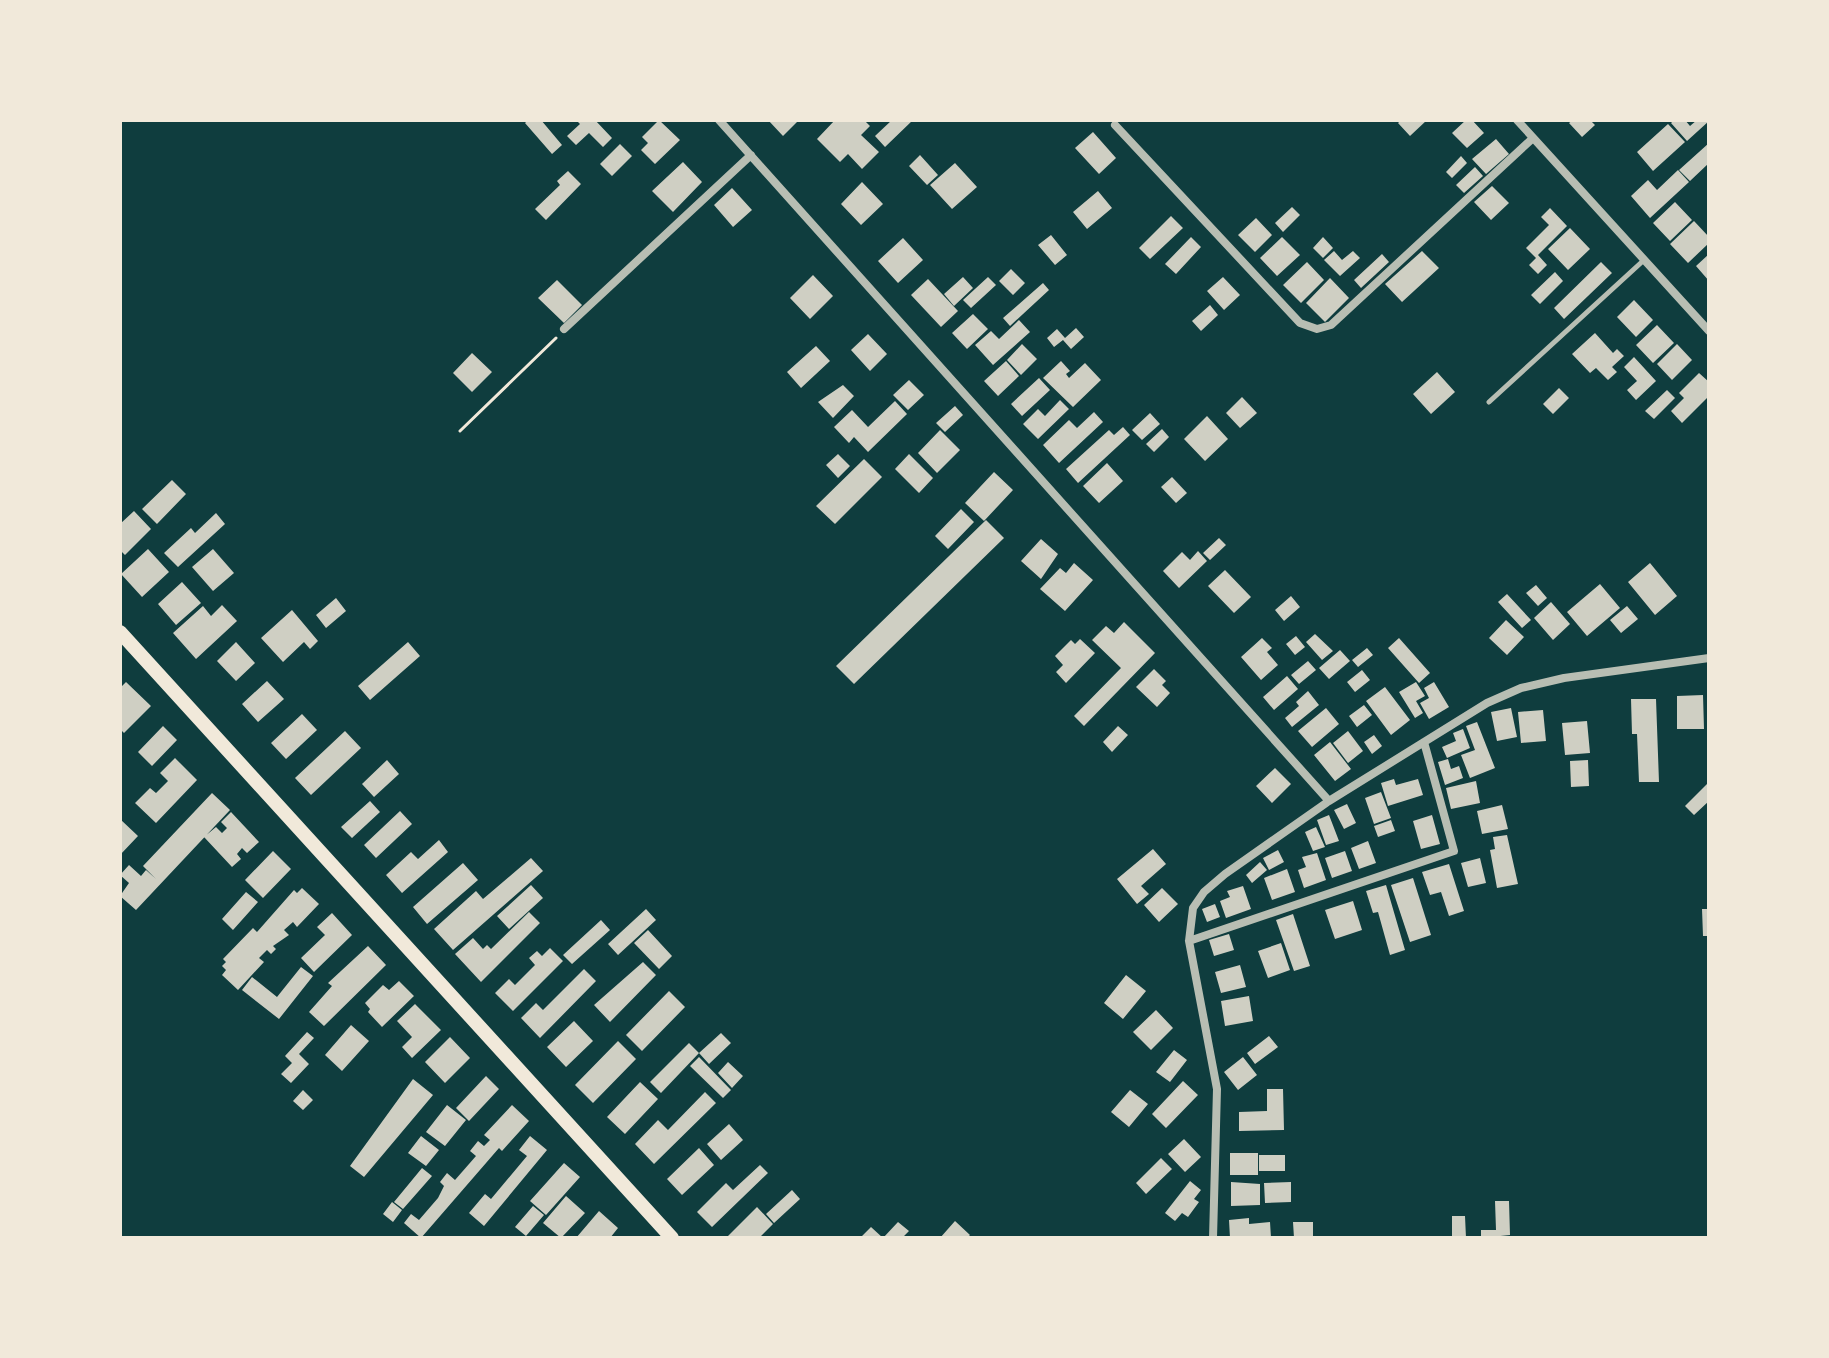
<svg xmlns="http://www.w3.org/2000/svg" width="1829" height="1358" font-family="'PT Sans',sans-serif">
	<style>
		.building { fill: #cfcfc3 }
		.lines { fill: none; stroke-linecap: round; stroke-linejoin: round }
		.path { stroke: #f1e9da; stroke-width: 3 }
		.service { stroke: #b8beb3; stroke-width: 5 }
		.minor { stroke: #b8beb3; stroke-width: 8 }
		.secondary { stroke: #f1e9da; stroke-width: 14 }
	</style>
	<rect width="100%" height="100%" fill="#0f3d3e"/>
	<path class="building" d="M528,120h13l21,25 -10,9 -27,-31z
		M576,120h19l17,18 -9,9 -14,-14 -13,12 -9,-9 13,-12z
		M659,120l21,20 -25,24 -14,-14 7,-7 -6,-6z
		M768,120h31l-16,16z
		M835,120h29l6,6 -9,9 18,17 -17,17 -14,-15 -8,8 -23,-23z
		M892,120h21l-28,27 -10,-11z
		M1401,120h26l-17,16 -12,-13z
		M1466,120h6l12,13 -17,15 -15,-15z
		M1573,120h17l5,5 -13,12 -13,-14z
		M1674,120h11l5,6 7,-6 12,1 -22,20 -16,-18z
		M1668,124l17,18 -32,29 -16,-19z
		M1093,132l23,26 -17,16 -24,-26z
		M1496,139l13,15 -23,20 -14,-15z
		M1709,143v20l-19,18 -11,-11z
		M620,144l12,12 -20,20 -12,-12z
		M920,155l18,20 -11,10 -18,-19z
		M1461,156l6,7 -15,15 -6,-6z
		M683,162l19,20 -29,30 -21,-21z
		M955,163l22,24 -25,22 -22,-24z
		M1475,167l8,9 -19,17 -8,-8z
		M1678,170l11,12 -39,36 -19,-22 17,-16 9,10z
		M568,171l13,13 -35,36 -11,-11 25,-24 -3,-4z
		M862,182l21,22 -22,21 -20,-21z
		M1492,186l17,17 -18,17 -17,-18z
		M732,188l20,22 -19,17 -19,-22z
		M1098,191l14,17 -25,21 -14,-17z
		M1675,202l17,18 -22,21 -17,-18z
		M1292,207l8,8 -17,17 -8,-9z
		M1550,208l17,18 -29,29 9,10 -9,9 -9,-9 7,-7 -10,-10 23,-23 -8,-8z
		M1171,216l12,12 -33,31 -11,-11z
		M1256,218l16,17 -17,17 -17,-17z
		M1694,221l15,16v6l-21,20 -18,-19z
		M1570,228l20,21 -22,21 -20,-21z
		M1051,235l16,20 -12,10 -17,-20z
		M1191,237l10,10 -25,27 -11,-10z
		M1282,237l18,18 -23,21 -17,-18z
		M1323,237l10,11 -10,10 -10,-10z
		M903,238l20,22 -25,23 -20,-22z
		M1334,251l8,9 11,-9 7,7 -20,18 -16,-16z
		M1422,251l17,17 -37,34 -17,-18z
		M1382,254l7,8 -28,26 -7,-8z
		M1709,254v27l-13,-15z
		M1307,262l17,18 -23,23 -18,-18z
		M1601,262l11,11 -48,46 -10,-11z
		M1011,269l14,14 -12,12 -14,-14z
		M1555,272l8,9 -23,23 -9,-9z
		M813,275l20,21 -23,23 -20,-21z
		M963,277l10,11 -19,18 -10,-12z
		M988,277l8,8 -25,23 -8,-8z
		M1223,277l17,18 -16,15 -17,-19z
		M1330,278l19,20 -24,24 -19,-19z
		M928,279l30,32 -17,16 -30,-32z
		M557,280l25,25 -18,18 -26,-25z
		M1043,283l6,7 -39,36 -7,-8z
		M1634,300l19,20 -17,17 -19,-20z
		M1210,305l8,10 -17,16 -9,-10z
		M973,314l15,15 -21,20 -15,-16z
		M1019,320l11,12 -37,33 -18,-20 16,-14 8,8z
		M1657,325l17,18 -21,20 -17,-18z
		M1076,328l8,9 -13,12 -8,-9 -9,7 -7,-9 10,-9 8,9z
		M1595,333l18,20 4,-4 7,7 -12,11 5,5 -9,8 -12,-12 -6,5 -18,-19z
		M868,334l19,20 -17,17 -19,-21z
		M1022,344l15,15 -16,16 -14,-15z
		M1677,344l15,16 -20,20 -15,-16z
		M816,346l14,15 -29,27 -14,-16z
		M472,353l20,19 -20,20 -19,-19z
		M1634,357l22,24 -20,19 -9,-10 10,-9 -13,-14z
		M1006,361l13,15 -21,20 -14,-15z
		M1061,361l9,10 -4,3 3,4 16,-15 16,17 -28,27 -30,-29z
		M1437,372l18,20 -24,22 -18,-20z
		M1699,373l10,9v14l-27,27 -11,-12 13,-13 -5,-5z
		M1039,378l11,12 -28,26 -11,-12z
		M909,380l15,15 -16,15 -15,-15z
		M843,385l11,11 -21,22 -15,-16z
		M1559,388l10,10 -16,16 -10,-10z
		M1667,390l8,8 -21,21 -9,-8z
		M1242,397l15,16 -17,15 -14,-15z
		M1060,400l9,9 -31,30 -15,-15 15,-15 7,7z
		M895,401l12,13 -39,38 -14,-15 -5,6 -15,-16 18,-17 16,17z
		M955,406l8,9 -18,17 -9,-9z
		M1094,412l9,10 -44,41 -16,-18 26,-25 8,8z
		M1150,413l10,11 -18,16 -10,-10z
		M1207,416l21,23 -23,22 -21,-22z
		M1123,427l7,8 -52,48 -12,-14 43,-39 5,5z
		M1162,429l7,8 -15,15 -8,-8z
		M940,430l20,20 -23,23 -19,-20z
		M838,454l12,12 -12,12 -12,-13z
		M909,454l24,24 -14,15 -24,-24z
		M864,459l18,18 -47,47 -19,-18z
		M1107,463l16,18 -24,22 -16,-17z
		M994,472l19,18 -29,31 -19,-18z
		M1172,477l15,16 -11,10 -15,-16z
		M172,480l14,14 -29,30 -15,-15z
		M961,509l13,13 -26,27 -13,-13z
		M134,511l17,18 -26,26 -5,-5v-26z
		M216,513l9,11 -47,43 -14,-14 27,-25 4,5z
		M986,520l18,18 -150,146 -18,-18z
		M1219,538l7,7 -16,15 -7,-7z
		M1041,539l17,15 -17,25 -20,-18z
		M148,549l21,23 -27,25 -21,-23z
		M213,549l21,24 -21,18 -21,-24z
		M1198,551l9,10 -28,27 -16,-17 19,-19 8,8z
		M1074,563l19,17 -28,31 -25,-22 20,-21 6,5z
		M1650,563l27,33 -22,19 -27,-33z
		M1225,570l26,27 -17,16 -26,-27z
		M182,582l19,21 -25,22 -18,-21z
		M1600,584l20,24 -33,28 -20,-24z
		M1536,585l11,13 -9,8 -12,-13z
		M1507,594l24,26 -9,8 -24,-26z
		M1291,596l9,11 -16,14 -9,-11z
		M336,598l10,13 -20,17 -10,-13z
		M1551,602l19,22 -17,16 -19,-22z
		M222,605l15,16 -41,38 -23,-26 30,-27 8,10z
		M1627,606l11,13 -17,14 -11,-13z
		M292,610l26,31 -8,8 -6,-7 -21,20 -22,-24z
		M1506,620l18,17 -17,18 -18,-17z
		M1124,622l31,31 -71,73 -10,-10 47,-48 -29,-28 14,-14 8,7z
		M1315,634l18,17 -11,9 -16,-18z
		M1296,636l9,11 -10,8 -9,-11z
		M1262,638l10,10 -5,4 11,13 -17,15 -20,-23z
		M1399,638l31,35 -11,10 -31,-35z
		M1080,639l15,14 -29,30 -10,-11 7,-7 -8,-9 16,-16 4,4z
		M236,642l19,21 -19,18 -19,-20z
		M408,642l12,14 -50,44 -12,-14z
		M1367,648l6,7 -15,12 -6,-7z
		M1340,650l10,11 -21,18 -10,-11z
		M1308,661l8,9 -17,14 -8,-9z
		M1154,669l12,12 -4,4 8,8 -13,14 -21,-20z
		M1362,670l8,10 -15,12 -8,-10z
		M1287,676l11,13 -24,21 -11,-13z
		M267,681l17,18 -26,23 -16,-18z
		M126,682l25,24 -27,27 -4,-4v-41z
		M1416,682l9,14 -9,5 7,12 -8,5 -16,-26z
		M1434,682l15,25 -20,12 -9,-16 9,-5 -5,-10z
		M1385,687l25,33 -19,15 -25,-34z
		M1308,691l11,14 -27,22 -7,-9 14,-12 -3,-4z
		M1703,695l1,34h-27v-33z
		M1631,699h25l3,83h-20l-2,-48h-5z
		M1364,705l8,10 -15,12 -8,-11z
		M1326,708l13,16 -27,23 -14,-16z
		M1511,708l6,29 -20,4 -6,-29z
		M1543,710l3,31 -25,2 -3,-31z
		M302,714l15,16 -31,29 -15,-16z
		M1587,721l3,32 -25,2 -3,-32z
		M1477,722l18,46 -25,10 -9,-23 14,-5 -9,-24z
		M163,726l14,14 -25,26 -14,-14z
		M1118,726l10,9 -16,17 -9,-10z
		M1463,729l7,19 -23,10 -5,-11 14,-6 -3,-8z
		M345,731l16,17 -50,47 -16,-17z
		M1348,731l15,20 -15,12 -15,-20z
		M1374,735l8,11 -10,8 -8,-12z
		M1330,742l21,27 -16,12 -21,-26z
		M175,758l22,22 -41,43 -21,-20 15,-15 6,5 12,-12 -8,-8z
		M1448,759l3,10 8,-3 4,12 -18,7 -7,-23z
		M387,760l12,14 -25,23 -12,-13z
		M1588,760l1,26 -18,1 -1,-26z
		M1275,768l16,16 -19,19 -16,-17z
		M1394,779l2,6 22,-6 5,16 -35,11 -7,-23z
		M1476,781l4,22 -29,6 -5,-21z
		M1709,782v19l-15,14 -9,-9z
		M1381,792l10,26 -17,6 -9,-26z
		M212,793l18,17 -94,100 -16,-14 9,-13 -9,-8 9,-10 12,11 5,-6 10,9 -13,-13z
		M370,801l10,11 -28,26 -11,-11z
		M1347,804l9,19 -12,6 -10,-19z
		M1502,805l6,24 -26,5 -5,-23z
		M400,811l12,13 -36,34 -12,-13z
		M231,812l28,30 -12,11 -5,-5 -5,6 4,5 -9,8 -28,-30 12,-10 6,6 5,-5 -6,-6z
		M1329,815l10,26 -13,4 -9,-25z
		M1432,815l8,29 -19,5 -8,-28z
		M120,819l18,17 -18,19z
		M1391,820l4,11 -17,6 -4,-11z
		M1316,827l9,20 -12,4 -8,-19z
		M1507,835l11,49 -21,4 -7,-38 5,-1 -2,-12z
		M439,840l9,12 -46,41 -16,-18 25,-23 7,7z
		M1368,841l8,22 -17,6 -8,-21z
		M1153,849l13,15 -25,22 8,8 -12,10 -20,-25z
		M1278,850l6,12 -15,8 -6,-12z
		M273,851l18,18 -28,29 -18,-18z
		M1345,851l7,20 -20,7 -7,-20z
		M1317,853l9,27 -22,8 -6,-18 8,-3 -4,-10z
		M531,858l12,13 -90,79 -19,-21 42,-38 7,8z
		M1480,858l6,25 -18,4 -7,-24z
		M1260,862l7,8 -15,13 -6,-8z
		M463,863l15,17 -51,44 -14,-17z
		M1449,864l15,47 -15,5 -8,-24 -11,3 -8,-23z
		M1287,869l8,23 -23,8 -8,-22z
		M1413,878l18,57 -21,7 -19,-57z
		M531,885l12,13 -34,31 -12,-13z
		M1386,885l19,65 -15,5 -12,-43 -5,1 -7,-22z
		M1243,886l8,23 -25,9 -6,-17 10,-4 -3,-6z
		M302,888l17,16 -22,23 -4,-5 -9,8 5,5 -16,11 3,3 -5,5 -4,-4 -8,8 5,4 -26,28 -16,-15 4,-5 -4,-4 4,-4 -3,-3 30,-31 4,4 37,-42 3,3z
		M1162,888l16,16 -19,18 -15,-17z
		M246,892l12,10 -25,28 -11,-11z
		M1353,901l9,29 -27,9 -10,-29z
		M1215,904l5,13 -13,5 -5,-13z
		M646,909l10,11 -38,35 -10,-11z
		M1702,909h7v27h-6z
		M529,912l11,11 -59,59 -26,-28 18,-16 10,11 4,-4 4,4z
		M332,913l20,22 -38,37 -13,-14 24,-23 -8,-8z
		M1293,914l17,52 -16,5 -18,-51z
		M601,920l9,10 -38,34 -9,-9z
		M648,930l24,26 -13,13 -25,-26z
		M1229,934l5,16 -20,6 -5,-16z
		M1281,943l9,27 -22,8 -10,-27z
		M368,946l18,19 -62,61 -15,-14 23,-26 -4,-3z
		M550,948l13,13 -50,50 -18,-18 14,-14 6,6 20,-20 -6,-7 8,-7 5,5z
		M643,962l13,13 -46,47 -16,-17z
		M1240,965l6,22 -25,6 -6,-21z
		M301,967l12,9 -34,43 -37,-29 10,-13 25,20z
		M584,969l12,12 -56,57 -19,-20 15,-15 7,7z
		M1126,975l20,16 -23,28 -19,-16z
		M399,981l15,15 -32,31 -14,-15 2,-3 -5,-6 18,-18 6,5z
		M669,991l16,16 -43,44 -16,-16z
		M1249,996l4,25 -28,5 -4,-25z
		M415,1004l26,26 -29,28 -10,-11 10,-10 -15,-16z
		M1156,1010l17,18 -22,22 -18,-18z
		M574,1021l19,20 -27,26 -19,-20z
		M351,1025l18,16 -27,30 -17,-16z
		M307,1032l7,6 -15,16 10,10 -18,19 -10,-9 11,-11 -7,-7z
		M721,1033l10,10 -22,21 -10,-11z
		M1269,1036l9,11 -23,17 -8,-11z
		M450,1037l20,21 -25,25 -20,-21z
		M618,1041l18,18 -43,44 -18,-18z
		M689,1043l10,10 -38,40 -11,-11z
		M1174,1050l13,10 -17,22 -14,-10z
		M699,1057l32,33 -8,8 -33,-32z
		M1243,1057l14,18 -19,15 -14,-18z
		M728,1062l15,14 -11,12 -14,-15z
		M486,1076l13,13 -30,32 -13,-13z
		M413,1079l20,16 -69,82 -14,-11z
		M1183,1081l15,14 -32,33 -14,-14z
		M640,1082l18,17 -33,35 -18,-17z
		M1267,1089h16l1,41 -45,1v-19l28,-1z
		M303,1090l10,10 -10,10 -10,-9z
		M1130,1090l18,14 -19,23 -18,-15z
		M705,1092l11,11 -62,61 -19,-20 23,-24 10,10z
		M447,1105l19,15 -21,26 -19,-14z
		M512,1105l17,16 -27,30 -3,-3 -78,90 -17,-15 7,-9 8,6 19,-22 6,-12 -4,-4 7,-9 8,7 21,-24 -6,-5 8,-10 6,5 6,-6 -6,-5z
		M729,1124l14,16 -22,20 -14,-16z
		M421,1136l18,14 -13,16 -18,-13z
		M530,1136l17,14 -63,76 -15,-13 16,-19 6,5 36,-43 -8,-6z
		M1184,1139l17,18 -16,15 -17,-18z
		M699,1148l15,17 -32,30 -15,-16z
		M1230,1153h28v22h-28z
		M1259,1155h26v16h-26z
		M1161,1158l11,11 -26,25 -10,-11z
		M564,1163l16,14 -34,38 -16,-14z
		M760,1165l8,8 -56,54 -15,-15 29,-29 7,7z
		M422,1168l10,8 -29,33 -9,-7z
		M1190,1181l11,9 -7,9 5,3 -11,15 -6,-4 -7,8 -10,-8z
		M1231,1182l29,2v21l-29,1z
		M1291,1182v20l-26,1 -1,-20z
		M792,1190l8,9 -26,24 -8,-9z
		M566,1196l19,17 -24,25 -18,-15z
		M1495,1201h14l1,34 -29,3v-8h15z
		M392,1202l10,8 -9,12 -10,-8z
		M533,1206l11,9 -18,21 -11,-9z
		M757,1207l16,17 -14,14h-33z
		M599,1211l19,17 -8,10h-34z
		M1452,1216h13l1,22h-14z
		M1249,1218v6l21,-2 1,16h-41l-1,-18z
		M955,1221l15,14 -3,3h-27z
		M898,1222l11,9 -7,7h-42l11,-11 12,11z
		M1293,1222h20v15l-19,1z"/>
	<g class="lines">
		<path class="path" d="M460,431l96,-93"/>
		<path class="service" d="M1489,402l155,-142"/>
		<path class="minor" d="M719,120l610,681
			M1517,120l192,211
			M1115,125l185,198 17,6 14,-4 202,-187
			M564,329l187,-174
			M1189,941l265,-90 -30,-109
			M1213,1238l4,-149 -28,-148 4,-33 11,-16 21,-18 104,-73 158,-98 34,-15 43,-10 145,-20"/>
		<path class="secondary" d="M120,632l552,606"/>
	</g>
	<rect width="1829" height="1358" fill="none" stroke="#f1e9da" stroke-width="244"/>
</svg>
